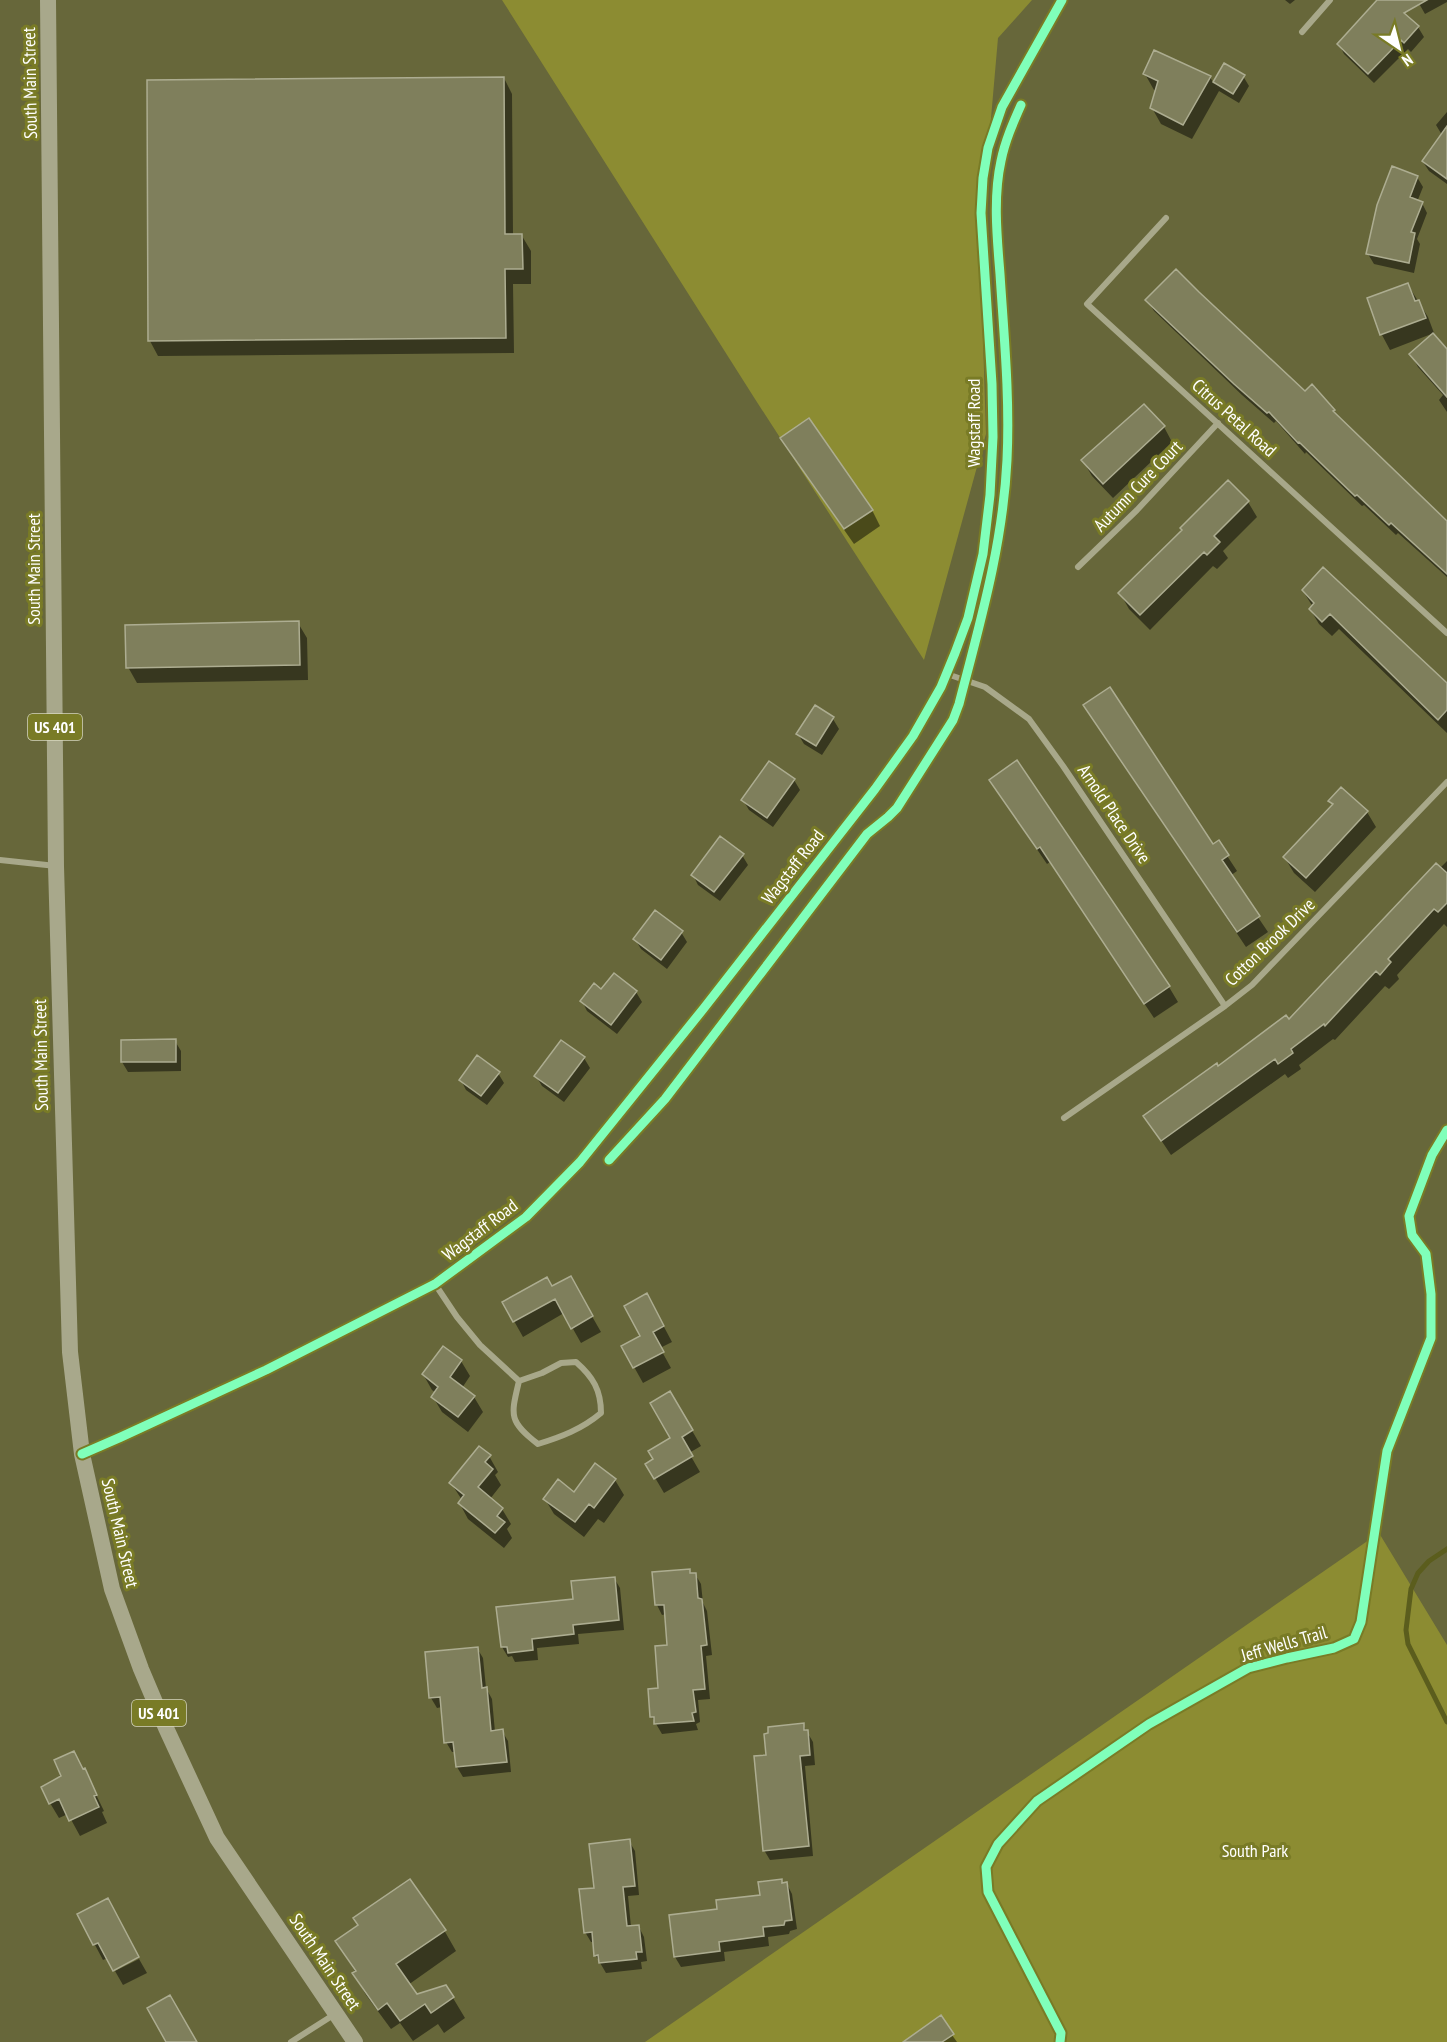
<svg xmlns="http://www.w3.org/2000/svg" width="1447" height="2042" font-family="'PT Sans Narrow',sans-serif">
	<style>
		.green { fill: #8c8c32 }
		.shadow { fill: #0007 }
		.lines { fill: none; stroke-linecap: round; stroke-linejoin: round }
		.stream { stroke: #5b5d1d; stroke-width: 5 }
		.building { fill: #7f7f5c; stroke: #adad91; stroke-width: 1.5 }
		.minor { stroke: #a8a88a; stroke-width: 6 }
		.trunk { stroke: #a8a88b; stroke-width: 16 }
		.cycleway-casing { stroke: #797b26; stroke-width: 13 }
		.cycleway { stroke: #80ffba; stroke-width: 9 }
		.labels { text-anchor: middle; stroke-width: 6; stroke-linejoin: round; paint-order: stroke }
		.shield { fill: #797b26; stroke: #d7d7be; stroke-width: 1.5 }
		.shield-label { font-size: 16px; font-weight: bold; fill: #fff }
		.street-label { font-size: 18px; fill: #fff; stroke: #797b26 }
		.park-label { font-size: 18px; fill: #fff; stroke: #797b26 }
	</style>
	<rect width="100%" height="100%" fill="#67673a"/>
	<path class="green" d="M502,0h530l-34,38 -18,206 6,190 -62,226 -169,-261z
		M1379,1533l68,112v397h-802z"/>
	<path class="shadow" d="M1285,0h10l-5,4z
		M1379,0h8l31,27 6,10 -13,15 -3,-3 -34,34 -30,-29 -5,-10z
		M1417,0h30v2l-22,12z
		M1225,65l18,11 6,10 -10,17 -20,-12 -27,48 -31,-15 -9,-16 4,-17 -2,-1 -9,-16 65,3 4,7z
		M504,78l8,16 1,142h9l9,15v33h-18l1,69 -356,3 -8,-15z
		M1447,112v72l-18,-13 -6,-9 19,-27 -6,-10z
		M1417,177l6,10 -6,15 5,1 5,10 -10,26 3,5 -6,29 -40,-9 -6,-10z
		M1408,285l20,32 6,16 -44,17 -8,-15 -14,-36z
		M1147,300l187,111 4,7 109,104v55l-49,-44 -2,2 -32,-30 -2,1 -56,-54 -1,2 -29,-33 -2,2 -32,-28 -88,-84z
		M1447,351v61l-8,-12 4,-5 -25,-28 -7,-13z
		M1164,427l8,15 -59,56 -21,-22 -9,-15z
		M791,454l81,56 8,16 -26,18z
		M1248,502l9,15 -34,34 5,7 -11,11 -4,-3 -63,64 -21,-21 -9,-16z
		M1303,591l144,94v48l-108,-104 -7,7 -13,-12 -9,-15 3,-2z
		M298,623l9,15 1,42 -171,3 -9,-16z
		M1085,706l128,140 5,-4 19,29 -7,5 38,56 -22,15z
		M815,707l18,12 6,10 -17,26 -18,-11 -6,-10z
		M794,780l6,10 -27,37 -24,-17 -6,-10z
		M1000,795l169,192 9,15 -24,16 -104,-156 -3,2z
		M1330,801l37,11 9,15 -61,65 -21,-19 -9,-15 48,-52z
		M742,855l6,10 -28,36 -22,-16 -5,-10z
		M1447,861v66l-3,-3 -47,51 2,4 -10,10 -4,-3 -50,54 -2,-1 -34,26 2,4 -13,9 -3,-4 -114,81 -26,-39 144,-94z
		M681,932l6,10 -20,27 -26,-20 -6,-10z
		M614,975l22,17 6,10 -25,32 -30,-23 -5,-10 19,-10z
		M175,1041l6,10v20l-53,1 -6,-10z
		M584,1058l6,10 -26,34 -22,-16 -6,-10z
		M498,1073l6,10 -17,22 -21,-15 -5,-10z
		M570,1278l31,54 -20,11 -17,-30 -41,24 -19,-34 48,-15z
		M655,1310l17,32 -12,6 11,20 -28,15 -20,-36 19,-11z
		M461,1361l9,15 -8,12 12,9 9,15 -15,20 -26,-20 -9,-15 3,-4 -4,-3 -9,-16z
		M670,1393l31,53 -12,7 11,19 -36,21 -17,-29 8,-4 17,-21z
		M489,1456l9,16 -3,3 6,10 -11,14 12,10 9,15 -4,5 5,9 -8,10 -36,-29 -8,-15 2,-4 -11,-17z
		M615,1480l9,15 -20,28 -6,-4 -14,18 -30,-23 -9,-15 30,-5z
		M689,1570l3,4h3l6,10 2,19 4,8 5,44 -6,1 4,43 -12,1 2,22 -4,2 2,6 -36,4 -10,-17 8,-28 8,-42 -2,-33 -4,1 -5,-10z
		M614,1578l6,10 4,42 -46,4 1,10 -42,4 1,12 -23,2 -3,-6 -4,1 -6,-10z
		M477,1648l6,10 3,30 6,11 3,33 7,-1 6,10 3,31 -48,5 -6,-10 -1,-15h-4l-6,-10 -4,-35 -5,1 -6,-10 -5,-44z
		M803,1725l10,17 2,23 -10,1 8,90 -43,4 -6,-10 3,-93z
		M84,1770l20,41 -2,1 5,11 -27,13 -12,-22 -9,4 -9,-15 13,-27z
		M629,1841l6,10 4,44 -11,1 3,31h8l5,10 3,24 -6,1 1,7 -36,4 -10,-17 -2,-14h-3l-6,-10 10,-43z
		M781,1881l2,3h4l5,10 5,35 -7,2 -1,3 -21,3 1,9 -45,6 1,9 -44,6 -6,-10 43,-47 43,-14z
		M108,1900v58l-5,2 -24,-45z
		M444,1930l12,21 -48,34 8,11 37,2 12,20 -21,15 -6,-9 -25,17 -13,-18 -9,6 -25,-34 -12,-21 2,-1 -19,-31z
		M139,1959l8,14 -24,12 -8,-14z
		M952,2035l5,7h-40z"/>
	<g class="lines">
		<path class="stream" d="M1447,1549l-18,12 -11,12 -7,16 -5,41 2,14 39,78"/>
	</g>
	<path class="building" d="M1377,0h50l-23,13 15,13 -15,17 -3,-3 -33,34 -31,-30z
		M1154,50l57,26 -28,49 -33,-17 8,-27 -15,-7z
		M1224,63l21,12 -12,19 -20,-12z
		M504,77l1,157h17l1,35h-18l1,69 -358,3 -1,-261z
		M1447,126v53l-25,-18z
		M1392,166l26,10 -8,21 13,5 -12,30 4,1 -6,30 -43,-9 11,-49z
		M1176,269l23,23 106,99 7,-7 23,26 -2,1 114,110v53l-56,-51 -2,2 -32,-30 -2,1 -56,-54 -1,1 -29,-31 -2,1 -33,-29 -89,-84z
		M1408,283l7,18 4,-1 7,18 -46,17 -13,-37z
		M1433,333l14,16v48l-38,-43z
		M1144,404l21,22 -62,58 -22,-24z
		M809,418l64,92 -29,19 -64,-91z
		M1228,480l21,21 -35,35 6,6 -13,13 -3,-3 -64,63 -22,-22 64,-63 -2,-2z
		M1323,567l124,116v27l-9,10 -108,-106 -8,8 -13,-13 5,-6 -12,-13z
		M299,621l1,44 -174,3 -1,-43z
		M1110,687l103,157 6,-4 10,15 -7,5 38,56 -23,16 -154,-227z
		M815,705l19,12 -18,29 -20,-12z
		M1017,760l153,226 -26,18 -104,-157 -3,2 -48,-69z
		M769,761l26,18 -28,39 -26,-18z
		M1341,787l27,24 -62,67 -23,-21 50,-53 -5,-3z
		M720,836l24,18 -30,38 -23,-17z
		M1436,863l11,10v30l-9,9 -4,-3 -46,50 3,3 -11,13 -4,-4 -51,55 -1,-2 -33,25 2,4 -15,11 -3,-5 -114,82 -18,-25 74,-53 1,3 68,-51 3,4z
		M655,910l28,21 -22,29 -28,-21z
		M614,973l23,18 -26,34 -31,-24 14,-18 7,6z
		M176,1039v23h-55v-22z
		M561,1040l24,17 -27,36 -24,-17z
		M477,1055l23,17 -19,24 -22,-16z
		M571,1276l22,40 -22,13 -16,-30 -42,23 -11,-20 45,-25 5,9z
		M647,1293l17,33 -11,6 11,20 -31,16 -12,-22 19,-10 -16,-30z
		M443,1346l19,14 -12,17 25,19 -17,21 -27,-20 7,-10 -16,-13z
		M670,1391l23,39 -11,7 11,19 -39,23 -9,-15 8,-5 -5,-8 22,-13 -20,-35z
		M479,1446l12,9 -6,7 8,7 -15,18 25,21 -6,8 8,6 -10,11 -37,-30 6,-8 -15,-12z
		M595,1463l21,16 -22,29 -5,-4 -14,18 -32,-23 15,-20 16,13z
		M690,1569v4h6l2,25 4,1 5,46 -6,1 4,43 -12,1 3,22 -4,1 2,8 -40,3v-7h-4l-2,-28 10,-1 -3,-42 12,-1 -3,-40h-9l-3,-33z
		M615,1577l4,43 -46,5 1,9 -42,5 1,11 -25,3 -1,-6h-6l-5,-40 77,-8 -2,-18z
		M478,1647l4,41 5,-1 4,44 12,-2 4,33 -51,5 -3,-25 -9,1 -4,-46 -11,1 -4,-46z
		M804,1723v7h4l2,25 -10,1 9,90 -46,5 -9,-95 12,-1 -2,-21 4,-1v-6z
		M74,1751l9,18 2,-1 12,27 -3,1 5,11 -30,14 -10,-22 -10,5 -8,-17 20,-11 -7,-16z
		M630,1839l5,47 -12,1 4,39 12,-1 3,27h-6l1,7 -38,4 -1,-8 -4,1 -2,-24 -8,1 -5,-44 15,-1 -5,-44z
		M410,1879l36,51 -50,34 21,30 29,-9 8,12 -23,16 -6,-9 -25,17 -13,-18 -9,7 -26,-37 4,-2 -21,-30 23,-16 -5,-7z
		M782,1879v4l5,-1 5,38 -7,1 -1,4 -21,2 1,9 -45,6 1,9 -46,6 -5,-42 48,-6 -1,-9 44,-5 -2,-13z
		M108,1898l31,59 -26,14 -15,-28 -5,2 -16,-31z
		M170,1995l27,47h-31l-19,-34z
		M941,2015l13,19 -12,8h-39z"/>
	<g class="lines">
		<path class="minor" d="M1302,32l28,-32
			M1166,218l-79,86 360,329
			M1078,567l59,-57 81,-87
			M947,674l38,13 44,32 34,47 162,240
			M0,860l56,6
			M1064,1118l161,-112 27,-21 195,-203
			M435,1284l22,33 23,28 39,36c-8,34 -11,40 19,63 23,-7 44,-15 63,-31 0,-23 -8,-36 -25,-51l-15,1 -19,10 -23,8
			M85,1452l36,-15 145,-67 169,-86 91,-67 54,-55 124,-154 171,-219 38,-53 28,-49 14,-34 13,-35 15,-64 7,-59 3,-58 -1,-53 -11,-171 2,-35 5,-30 14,-41 60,-107
			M291,2042l44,-28"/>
		<path class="trunk" d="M48,0l8,866 14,486 12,102 30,135 29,80 25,59 51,110 138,204"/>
		<defs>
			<path id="cycleway" d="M609,1160l56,-61 202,-265 21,-17 9,-9 56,-88 6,-16c21,-81 44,-160 48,-244 3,-62 -3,-124 -7,-186 -3,-37 -7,-77 1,-113 4,-20 12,-38 20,-56
				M82,1454l39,-17 145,-67 169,-86 91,-67 54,-55 124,-154 171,-219 38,-53 28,-49 14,-34 13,-35 15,-64 7,-59 3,-58 -1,-53 -11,-171 2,-35 5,-30 14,-41 60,-107
				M1060,2042l1,-9 -73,-141 -2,-25 12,-23 39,-43 112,-77 99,-56 39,-10 47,-10 20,-9 7,-17 26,-171 44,-113v-44l-5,-40 -14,-19 -3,-19 23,-61 15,-25"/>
		</defs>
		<use href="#cycleway" class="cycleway-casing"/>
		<use href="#cycleway" class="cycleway"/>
	</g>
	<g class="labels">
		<g class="shield">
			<rect x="28" y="714" width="54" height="26" rx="4.5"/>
			<rect x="132" y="1700" width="54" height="26" rx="4.5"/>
		</g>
		<g class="shield-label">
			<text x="55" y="733">US 401</text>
			<text x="159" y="1719">US 401</text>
		</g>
		<g class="street-label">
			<text transform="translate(30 83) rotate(-91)" y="6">South Main Street</text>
			<text transform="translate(1234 418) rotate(42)" y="6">Citrus Petal Road</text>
			<text transform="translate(974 423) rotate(-90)" y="6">Wagstaff Road</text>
			<text transform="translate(1138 486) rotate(-46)" y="6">Autumn Cure Court</text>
			<text transform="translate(34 569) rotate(-90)" y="6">South Main Street</text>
			<text transform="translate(1114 814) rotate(56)" y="6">Arnold Place Drive</text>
			<text transform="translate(793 867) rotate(-52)" y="6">Wagstaff Road</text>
			<text transform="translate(1270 942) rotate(-44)" y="6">Cotton Brook Drive</text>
			<text transform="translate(41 1055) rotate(-91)" y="6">South Main Street</text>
			<text transform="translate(480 1230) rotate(-37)" y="6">Wagstaff Road</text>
			<text transform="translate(120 1533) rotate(77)" y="6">South Main Street</text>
			<text transform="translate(1284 1644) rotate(-16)" y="6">Jeff Wells Trail</text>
			<text transform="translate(325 1962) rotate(56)" y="6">South Main Street</text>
		</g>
		<g class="park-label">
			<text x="1255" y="1857">South Park</text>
		</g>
	</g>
	<g transform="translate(1399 48) rotate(145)" stroke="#797b26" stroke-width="4.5" paint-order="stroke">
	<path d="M0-4.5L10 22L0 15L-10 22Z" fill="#ffffff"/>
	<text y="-9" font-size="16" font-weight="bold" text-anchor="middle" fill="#ffffff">N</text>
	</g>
</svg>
